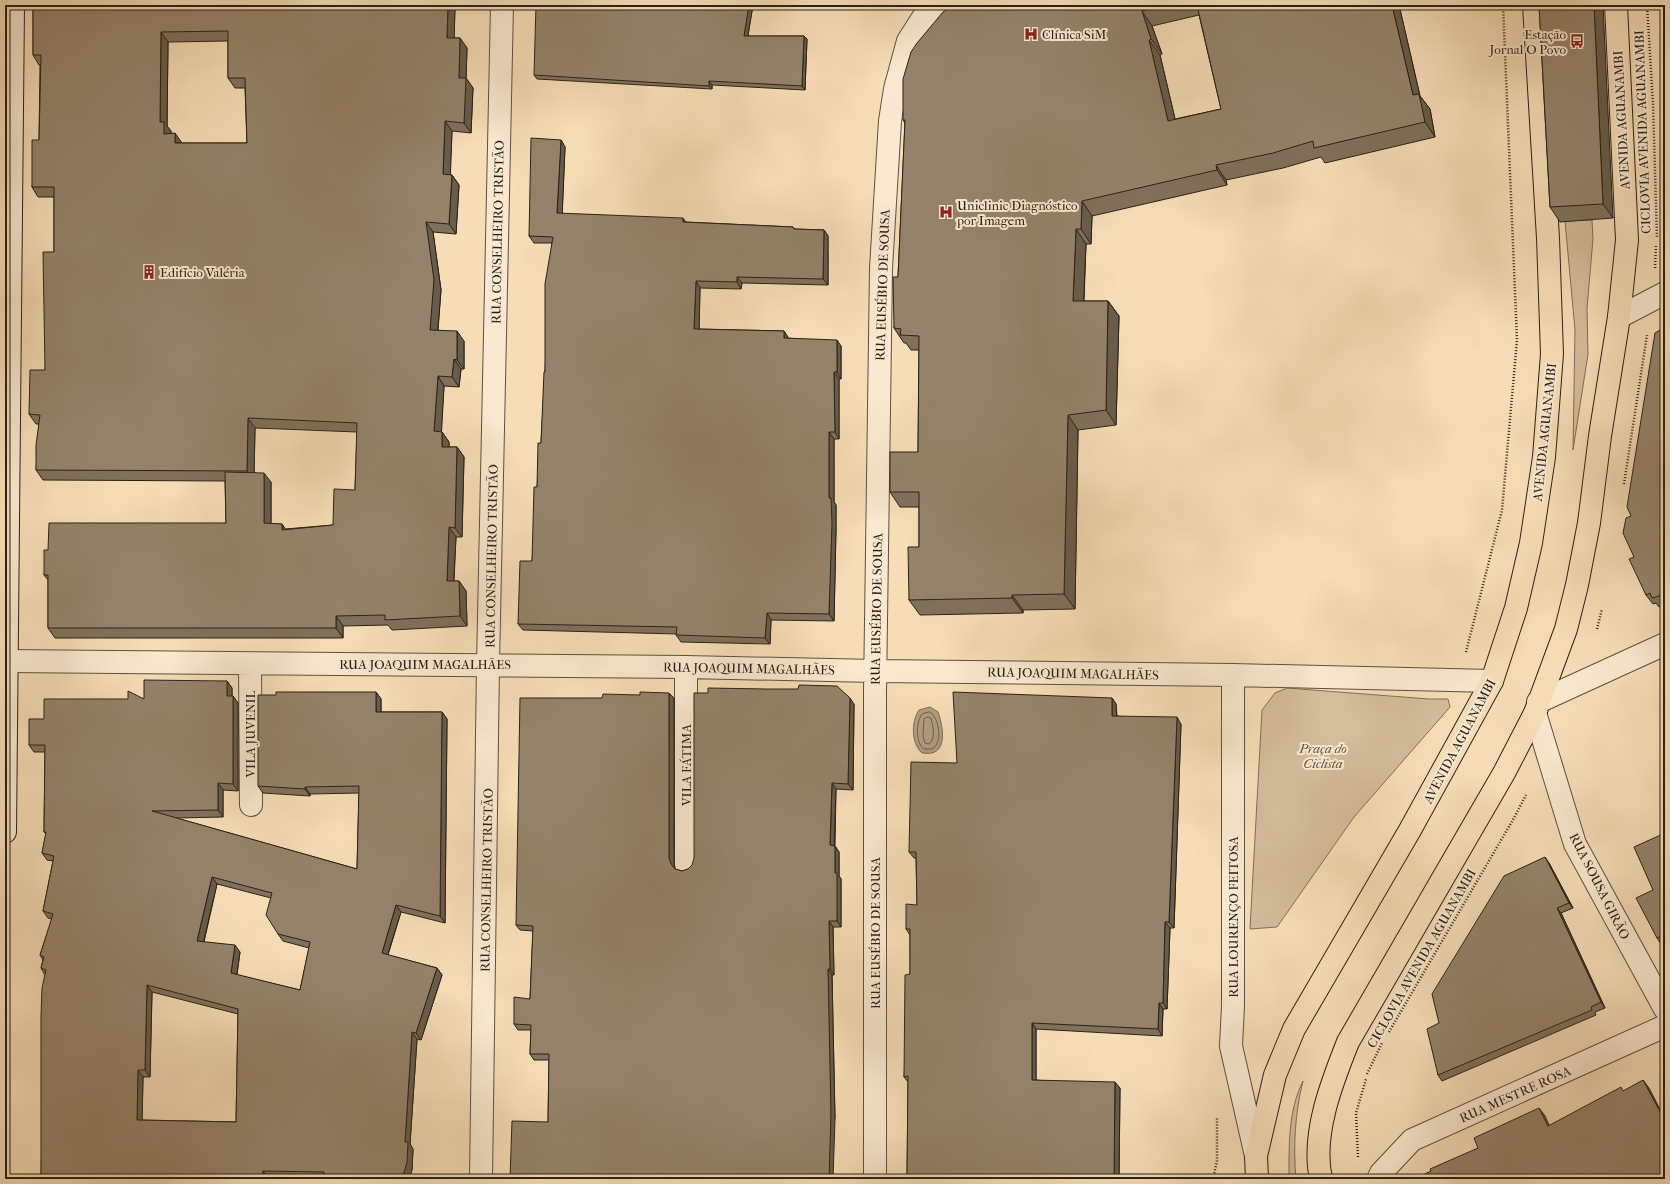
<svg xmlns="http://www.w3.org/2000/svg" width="1670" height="1184" font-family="'IM FELL French Canon',serif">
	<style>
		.green { fill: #d4bd9b; stroke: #7e6f59 }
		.water { fill: #b19d80; stroke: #7b6b56 }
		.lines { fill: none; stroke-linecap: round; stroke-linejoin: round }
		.shore { stroke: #6d5f4c; stroke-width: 1 }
		.street-casing { stroke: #5c503f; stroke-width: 24 }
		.secondary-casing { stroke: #292117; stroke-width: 24 }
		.primary-casing { stroke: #292117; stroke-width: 24 }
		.path { stroke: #292117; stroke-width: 2.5; stroke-dasharray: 1 2; stroke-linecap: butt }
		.street { stroke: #fae9d0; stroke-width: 22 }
		.secondary { stroke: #fae9d0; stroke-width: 22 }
		.primary { stroke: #f7ddb6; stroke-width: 22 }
		.wall { fill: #7f715b; stroke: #292117; fill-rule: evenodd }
		.shaded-wall { fill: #685c4a; stroke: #292117 }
		.building { fill: #94836a; stroke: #292117; fill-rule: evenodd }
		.labels { text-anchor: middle; stroke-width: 4; stroke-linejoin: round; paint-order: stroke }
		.poi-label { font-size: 13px; fill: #292117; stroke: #fae9d0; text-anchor: start }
		.street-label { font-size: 13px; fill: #292117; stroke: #fae9d0 }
		.park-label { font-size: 13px; font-style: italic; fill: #5c503f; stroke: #fae9d0 }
	</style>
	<rect width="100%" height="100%" fill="#f7ddb6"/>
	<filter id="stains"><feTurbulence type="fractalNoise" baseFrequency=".005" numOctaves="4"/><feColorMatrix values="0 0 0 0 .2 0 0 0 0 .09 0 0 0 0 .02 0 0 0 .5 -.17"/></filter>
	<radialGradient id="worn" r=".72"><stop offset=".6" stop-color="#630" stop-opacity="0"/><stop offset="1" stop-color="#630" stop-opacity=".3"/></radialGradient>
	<path class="green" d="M1592,220l1,19 -6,69 1,46 -15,96 2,-120 -10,-109z
		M1287,688l142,11h19l2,8 -96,110 -77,110 -27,2 12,-219 13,-17z
		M1303,1081c-8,32 -10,65 -7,98h-7c0,-33 -1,-68 14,-98z"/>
	<path class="water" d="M930,707l8,5c4,11 10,37 -6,41 -3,1 -8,0 -10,0 -11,-10 -11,-31 -3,-43z"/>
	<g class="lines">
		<path class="shore" d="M930,712c10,6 13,34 1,37 -1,0 -7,0 -7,0 -9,-7 -8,-27 -2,-35z
			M928,717l3,1c2,8 5,21 -2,26l-4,-1 -2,-7 1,-17z"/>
		<defs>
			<path id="street" d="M924,27l26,-22
				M1619,317l46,-24
				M5,661l681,6 189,4 358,4 259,6
				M250,664l1,141
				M1233,675v331l-2,40 25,110
				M1538,702l127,-58
				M1535,713l40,131 90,165
				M686,864v-197
				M481,1179l7,-515 14,-659
				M875,1179v-488l6,-423 9,-147 5,-32 13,-48 23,-36
				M1378,1179l3,-6 31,-33 253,-114"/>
			<path id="secondary" d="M5,832l8,-827"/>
			<path id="primary" d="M1257,1179l-1,-23 19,-81 19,-46 116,-199 82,-149 24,-73 15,-65 13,-86 8,-103 -4,-116 -14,-233
				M1321,1179c-10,-44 11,-97 27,-137l156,-269 31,-60 31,-84 11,-44 12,-62 11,-87 19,-119 8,-77 -11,-235"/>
		</defs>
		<use href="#street" class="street-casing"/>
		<use href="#secondary" class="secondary-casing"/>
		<use href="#primary" class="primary-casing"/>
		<path class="path" d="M1647,5l6,98 4,135
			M1655,268l1,-23
			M1624,484l23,-149
			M1597,629l5,-20
			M1466,652l36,-142 15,-170 -14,-335
			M1389,1032l125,-214 12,-23
			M1367,1074l15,-31
			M1358,1157l-2,-44 10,-34
			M1213,1179l4,-18v-43"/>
		<use href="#street" class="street"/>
		<use href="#secondary" class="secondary"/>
		<use href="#primary" class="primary"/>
	</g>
	<path class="wall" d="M33,5l422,1 -1,32h6l7,10 -1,30 7,10 -2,45 -19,-2 -2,44h2l7,10 -3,49 -23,-2 8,58 -3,40 26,11v28h-3l-2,18 -15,-1 -3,46h1l7,10v5h8l7,10 -2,80h-6l-2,44h5l7,10 1,35 -75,4 -4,-5 -45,1v12h-288l-7,-10v-48l-4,-5 4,-25 178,-27 -1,-42 -182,-1 -7,-10 3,-46h-3l-7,-10 16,-44 9,-118v-55h-16l-6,-10 7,-47 1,-75h-1l-6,-10zM228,41v37l7,10h10l2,55h-65l-11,-10v-2l-4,-5 1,-84zM255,428l102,4 -2,58 -22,35 -48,4 -3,-5h-11v-42l-17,-10z
		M753,5l-5,31h56l3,3 -2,51 -93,-5v4l-175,-10 -3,-4z
		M953,5h446l21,91 10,13 5,28 -110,26 -4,-6 -38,11 -57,12 1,5 -135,31 -1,28h-5l-2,57h24l11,15 -3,109 -38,5 -3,179 -52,1v3l-103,2 -11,-15 10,-53v-40h-19l-10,-15 28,-40 1,-102h-8l-5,-7h-2l-10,-15 4,-51 7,-154 -2,-3zM1199,15l22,94 -46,10 -15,-64 2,-1 -10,-28z
		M1539,5l74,213 -53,4 -10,-15z
		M561,140l4,7 -3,67 124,8 107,5 2,2 29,1 4,6v49l-86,-2 -1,6 -41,-1 -1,41 85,2 4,7 53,8v33h-2v60h-5v63l2,3v24l-2,92 -63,-1 -1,24 -89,-2 -5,-7 1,-1 -154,-4 -5,-6 14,-63 5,-74 4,-44 11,-200h-18l-5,-7z
		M1665,327v278l-6,2 -3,-4 -3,1 -7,-9 -12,-38 -3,-41z
		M227,681l5,7v8h1l5,7v88l-15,-1v27l-47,1 181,51 2,-76 -49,1v2l-47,-3 -5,-7 118,-94 5,7v13h61l5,7 -2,204 -44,-11 -13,43 49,13 5,7 -21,65 -4,-1 -7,105 3,5 -1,21 -3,9h-85l-56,-1 -227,1 4,-204 -4,-7 2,-8 -3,-5 12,-36 -4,-1 -5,-7 10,-50 -6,-1 -5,-7 4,-19 -2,-2 1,-80h-11l-5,-7 15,-26zM217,884l54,14 7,36 5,7 26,7 -9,42 -63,-15 3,-23 -36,-10zM152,992l86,22 -2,108 -94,-2 1,-43h7z
		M674,698v166l1,5 7,2 6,-2 166,-165 -1,86 -17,-1 -1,57 4,6v24l2,3v48h-8l1,48h-2l3,144 -287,3 1,-62h-15l-4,-6 1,-24h-13l-4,-6 16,-25 3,-68 -13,-1 -4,-5z
		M1112,698l4,6 1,12 64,8 -7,204h-4l-3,81h-4l-1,27 -126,-7v51l84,8 -1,91h-211l-1,-2 1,-95 -4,-5 6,-103v-39l-4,-6 11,-24 -1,-47h-2l-5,-6 48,-89z
		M1665,833v109l-4,2 -4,-6 -4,-48z
		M1549,863l24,45 -12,5 44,95 -10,4 1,3 -154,66 -4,-6 1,-52z"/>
	<path class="shaded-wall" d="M448,5h6l1,1 -1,42 -7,-10z
		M749,5h4l-6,35 -3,-4z
		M1392,5h7l21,91 10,13 5,28 -10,-15 -12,-27z
		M1594,5h9l10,213 -10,-14z
		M1142,11l10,15 10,28 -11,-15z
		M161,32l7,10 -1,84 4,5v12l-7,-9 -4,-12z
		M804,36l3,3 -2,51 -3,-4z
		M460,38l7,10 -1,30 7,10 -2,45 -7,-10 -5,-45z
		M1149,40l11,15 19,81 -11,-15z
		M709,81l3,4v4l-3,-3z
		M445,121l7,10 -2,53 -7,-10z
		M175,133l7,10h-7z
		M561,140l4,7 -3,73 -5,-7z
		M1216,165l10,15 1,5 -10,-15z
		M452,175l7,10 -3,49 -7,-10z
		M1082,201l10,15 -1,28 -10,-15z
		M683,218l5,7 -5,-3z
		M426,222l7,10 8,58 -4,50 -7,-10z
		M1076,229l10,15 -3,72 -10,-15z
		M824,230l4,6v49l-5,-6z
		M737,277l5,6 -1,6 -4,-7z
		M696,281l4,7 -1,47 -5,-6z
		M1108,301l11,15 -3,109 -10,-15z
		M457,331l7,10v28l-7,-9z
		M784,331l4,6 1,8 -5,-7z
		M837,340l4,6v33l-4,-7z
		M454,359l7,10 -2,18 -7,-10z
		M834,372l5,7v60l-4,-7z
		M438,376l6,10 -3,55 -7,-10z
		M1068,415l10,15 -3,179 -11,-15z
		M248,418l7,10 -1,53 -7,-10z
		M442,432l7,10v15l-7,-10z
		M829,432l5,7v63l2,3v24l-2,92 -5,-7z
		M457,447l7,10 -2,80 -7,-9z
		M264,473l7,9v51l-7,-10z
		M282,524l7,10 -7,-4z
		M449,527l7,10 -3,54 -6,-10z
		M459,581l7,10 1,35 -7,-10z
		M1012,595l11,15v3l-11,-15z
		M767,613l4,7 -1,24 -5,-6z
		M336,616l7,10v12l-7,-10z
		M227,681l5,7v15l-5,-7z
		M376,692l5,7v20l-5,-7z
		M669,693l5,5v166l1,6 -4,-6 -2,-6z
		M233,696l5,7v88l-5,-7z
		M850,698l4,6 -1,86 -5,-6z
		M1112,698l4,6 1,18 -5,-6z
		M442,712l5,7 -2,204 -5,-7z
		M1177,717l4,7 -7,204 -5,-6z
		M218,783l5,7v27l-5,-7z
		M832,783l4,6 -2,62 -4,-6z
		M305,787l5,7v2l-5,-7z
		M835,846l4,6v24l2,3v48l-4,-6 -2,-48z
		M1545,857l4,6 24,45 -4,-5z
		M212,877l5,7 -15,64 -5,-7z
		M396,905l5,7 -15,48 -4,-7z
		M1557,908l4,5 44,95 -4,-6z
		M829,921l4,6 1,48 -4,-6z
		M1165,922l5,6 -3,81 -4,-6z
		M235,945l5,7 -4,28 -5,-7z
		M437,968l5,7 -21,65 -5,-7z
		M828,969l4,6 3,144 -2,60h-4z
		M147,985l5,7 -2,85 -5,-7z
		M1159,1003l4,6 -1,27 -4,-7z
		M1032,1023l4,6v58l-4,-7z
		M412,1032l5,7 -7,105 3,5 -1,21 -3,9h-1l-4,-6 1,-31z
		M138,1070l5,7 -1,50 -5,-7z
		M1643,1080l6,8 16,31v2z
		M1115,1082l5,6 -1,91h-5z
		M1539,1108l6,8 8,18 -5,-8z
		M263,1171l5,7v1h-6z"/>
	<path class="building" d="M33,5h415l-1,33h13l-1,40h7l-2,45 -19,-2 -2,53 9,1 -3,49 -23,-2 8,58 -4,50 27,1v29l-3,-1 -2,18 -14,-1 -4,55 8,1v15h15l-2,81 -6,-1 -2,54h12l1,35 -75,4v-5l-49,1v12h-288v-53h-4v-25h4l1,-27h177l-1,-51 39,1v50l18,1v6l51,-5 1,-36 21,1 2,-67 -109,-5 -1,53 -211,-1v-25l4,-30 -11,-1 1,-44h15l-2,-118h11v-65h-22v-47h7l2,-85h-8zM228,31v47h17l2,65h-72v-10l-11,1v-12h-4l1,-90z
		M536,5h213l-5,31h60l-2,50 -93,-5v5l-175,-11z
		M953,5h215l-26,6 9,28 -2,1 19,81 53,-12 -24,-104h195l21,90 6,-1 6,28 -111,26 -1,-7 -40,12 -57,12 1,5 -135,31 -1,28h-5l-3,72h35l-2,109 -38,5 -4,179 -52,1v3l-103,2 -1,-53h11v-55h-29v-40h28l1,-116 -19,-1 1,-6 -7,-1 -1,-51h5l7,-157h-2v-41l8,-27 6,-9 26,-31z
		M1539,5h55l9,199 -53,3z
		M531,138l30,2 -4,73 126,5v4l110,5 1,2 30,1 -1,49 -86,-2v5l-41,-1 -2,48 90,2v7l53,2v32h-3l1,60h-6v66h2l1,25 -3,91 -62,-1 -2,25 -89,-3 1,-8 -159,-3 2,-63h12l2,-74h3l1,-44h3l3,-71h1v-88l8,-47 -24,-1z
		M1665,327v267l-13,4 -2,-5 -4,2 -17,-36 5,-2 -11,-24 3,-15 5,-2 -4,-9 28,-174z
		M144,680l83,1v15h6v88l-15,-1v27l-66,1 205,58 2,-83 -54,1v2l-47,-3v-91h18v-3h100v20h66l-2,204 -44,-11 -14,48 55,15 -21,65 -4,-1 -7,110h3l-1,20 -3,11 -8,5 -7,1h-65v-7l-61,-1 -1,8h-221v-163l1,-28 4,-18 -5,-2 3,-11 -4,-2 13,-41 -10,-3 11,-55 -12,-3 4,-21h-2l1,-87h-16v-26h15v-20h84v-8l16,8zM212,877l60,16 -6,22 12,19 32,8 -10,48 -69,-17 4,-28 -38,-4zM147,985l91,24 -2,113 -99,-2 1,-50h7z
		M799,685l38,1 13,12 -2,86 -16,-1 -2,62 5,1v27h2v48h-8l1,48h-2l3,144 -2,66h-319l2,-58 36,1 1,-68h-19l1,-29 -17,-1v-27l16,2 3,-73 -17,-1 4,-227h82l1,-4 37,1v-3l29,1v165l2,6 4,5 7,2 6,-2 4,-4 2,-7v-165h14v-5l58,1h32z
		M953,692l159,6v18l65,1 -8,205h-4l-2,81h-4l-1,26 -126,-6v57l83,2 -1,97h-202v-2h-5l1,-101 -4,1 1,-102 5,-1v-45h-4v-25l11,1 -1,-53h-7l2,-90 46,1z
		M1665,833v101l-8,4 -21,-40 17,-8 -19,-43z
		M1545,857l24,46 -12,5 44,94 -10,5 1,3 -154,65 -11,-46 12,-6 -7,-29 72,-118z
		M1643,1080l22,41v58h-251l17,-8 -1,-2 48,-21 -4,-10 65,-30 9,18 73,-39 2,4z"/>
	<defs>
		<symbol id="hospital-bare" viewBox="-9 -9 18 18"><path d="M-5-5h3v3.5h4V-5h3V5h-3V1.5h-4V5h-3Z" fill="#8f2418" stroke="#fae9d0" stroke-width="2.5" paint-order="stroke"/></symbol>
		<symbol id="bus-bare" viewBox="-9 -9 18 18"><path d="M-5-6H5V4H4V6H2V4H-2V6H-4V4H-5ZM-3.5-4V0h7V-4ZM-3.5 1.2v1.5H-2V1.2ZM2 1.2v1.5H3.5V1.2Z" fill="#8f2418" stroke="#fae9d0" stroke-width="2.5" paint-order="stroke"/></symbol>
		<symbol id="building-bare" viewBox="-9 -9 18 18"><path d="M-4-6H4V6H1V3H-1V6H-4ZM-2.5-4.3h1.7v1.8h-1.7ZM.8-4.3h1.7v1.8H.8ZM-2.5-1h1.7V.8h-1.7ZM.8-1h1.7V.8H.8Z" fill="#8f2418" stroke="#fae9d0" stroke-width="2.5" paint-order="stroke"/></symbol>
	</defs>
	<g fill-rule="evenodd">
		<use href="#hospital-bare" x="1021" y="24" width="20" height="20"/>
		<use href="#bus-bare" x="1567" y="31" width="20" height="20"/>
		<use href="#hospital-bare" x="936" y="202" width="20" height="20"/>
		<use href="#building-bare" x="139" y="262" width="20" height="20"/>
	</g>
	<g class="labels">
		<g class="poi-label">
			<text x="1042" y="39">Clínica SiM</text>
			<text x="1566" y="39" text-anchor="end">Estação<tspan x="1566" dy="15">Jornal O Povo</tspan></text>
			<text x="957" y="210">Uniclinic Diagnóstico<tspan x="957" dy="15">por Imagem</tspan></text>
			<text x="160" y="277">Edifício Valéria</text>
		</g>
		<g class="street-label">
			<text transform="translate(1621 120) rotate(-93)" y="5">AVENIDA AGUANAMBI</text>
			<text transform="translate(1642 132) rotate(-92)" y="5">CICLOVIA AVENIDA AGUANAMBI</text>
			<text transform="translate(497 232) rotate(-89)" y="5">RUA CONSELHEIRO TRISTÃO</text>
			<text transform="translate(882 285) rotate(-88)" y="5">RUA EUSÉBIO DE SOUSA</text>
			<text transform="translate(1544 432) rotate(-84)" y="5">AVENIDA AGUANAMBI</text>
			<text transform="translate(491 556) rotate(-89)" y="5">RUA CONSELHEIRO TRISTÃO</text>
			<text transform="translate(876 609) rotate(-89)" y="5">RUA EUSÉBIO DE SOUSA</text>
			<text x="425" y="669">RUA JOAQUIM MAGALHÃES</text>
			<text transform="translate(749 668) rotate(1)" y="5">RUA JOAQUIM MAGALHÃES</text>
			<text transform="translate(1073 673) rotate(1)" y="5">RUA JOAQUIM MAGALHÃES</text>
			<text transform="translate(250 734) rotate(-90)" y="5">VILA JUVENIL</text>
			<text transform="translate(1459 741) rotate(-62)" y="5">AVENIDA AGUANAMBI</text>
			<text transform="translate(686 765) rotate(-90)" y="5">VILA FÁTIMA</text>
			<text transform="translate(486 880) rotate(-89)" y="5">RUA CONSELHEIRO TRISTÃO</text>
			<text transform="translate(1600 886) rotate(63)" y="5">RUA SOUSA GIRÃO</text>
			<text transform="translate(1233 917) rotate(-90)" y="5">RUA LOURENÇO FEITOSA</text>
			<text transform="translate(875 933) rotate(-90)" y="5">RUA EUSÉBIO DE SOUSA</text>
			<text transform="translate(1421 958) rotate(-60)" y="5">CICLOVIA AVENIDA AGUANAMBI</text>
			<text transform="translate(1515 1094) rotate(-24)" y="5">RUA MESTRE ROSA</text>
		</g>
		<g class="park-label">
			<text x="1323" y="753">Praça do<tspan x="1323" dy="15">Ciclista</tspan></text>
		</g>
	</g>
	<rect width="1670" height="1184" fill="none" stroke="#f7ddb6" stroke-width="20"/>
	<rect x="6" y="6" width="1658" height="1172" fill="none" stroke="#292117" stroke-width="2"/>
	<rect x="10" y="10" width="1650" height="1164" fill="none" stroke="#292117"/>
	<rect width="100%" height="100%" filter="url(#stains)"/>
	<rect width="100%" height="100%" fill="url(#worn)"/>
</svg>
